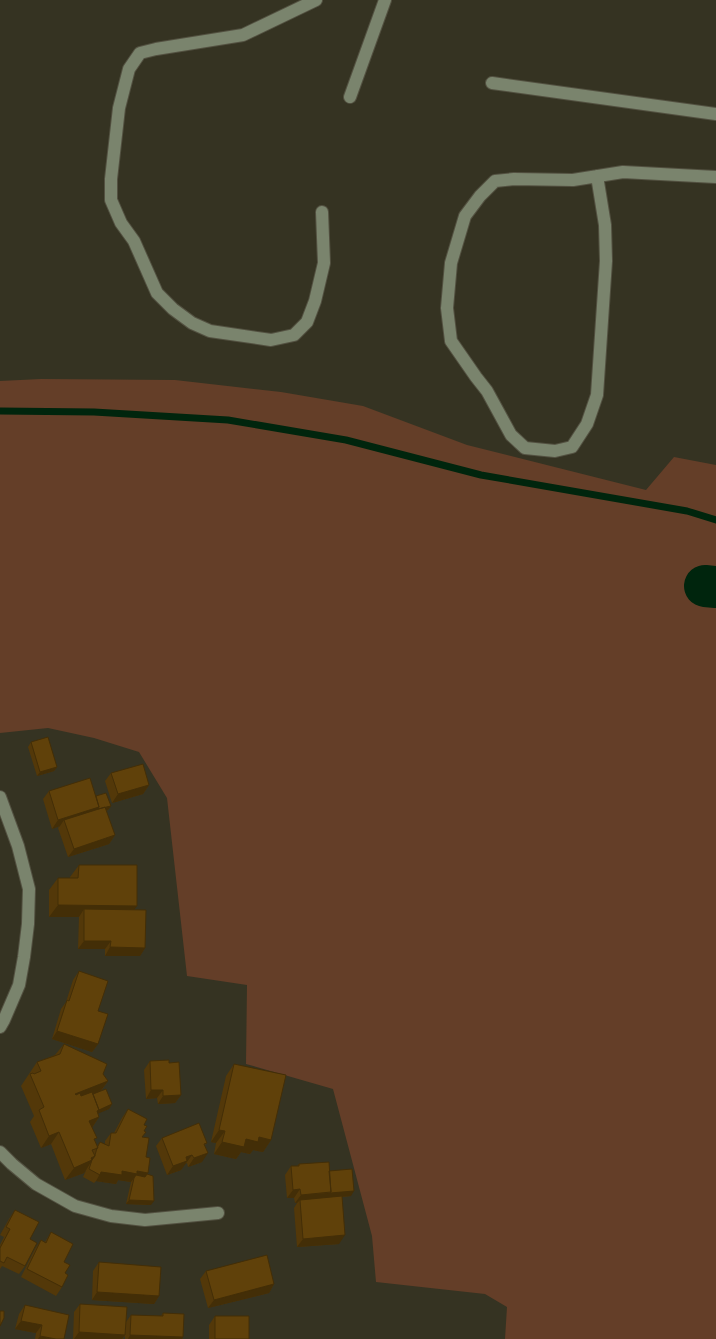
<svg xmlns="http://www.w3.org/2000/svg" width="716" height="1339" font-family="Inter,sans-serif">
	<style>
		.green { fill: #643e28 }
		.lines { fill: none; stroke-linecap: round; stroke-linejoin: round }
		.stream { stroke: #00250d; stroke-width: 7 }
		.river { stroke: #00250d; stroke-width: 42 }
		.minor-casing { stroke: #535141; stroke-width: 14 }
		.minor { stroke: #7a846d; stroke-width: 12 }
		.wall { fill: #533809 }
		.shaded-wall { fill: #432e07 }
		.building { fill: #60410a; stroke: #432e07 }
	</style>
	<rect width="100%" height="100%" fill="#353322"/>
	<path class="green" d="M41,379l134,1 106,12 82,14 104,39 179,45 28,-33 42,8v874h-211l2,-32 -22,-13 -109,-12 -4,-46 -39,-147 -87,-25 1,-79 -60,-9 -20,-178 -28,-46 -45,-14 -46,-10 -48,5v-352z"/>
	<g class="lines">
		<path class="stream" d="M0,411l94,1 134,8 118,20 135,35 206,36 29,9"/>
		<path class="river" d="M705,586l11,1"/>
		<defs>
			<path id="minor" d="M316,0l-73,35 -87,14 -16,4 -11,16 -10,39 -8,71v21l10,23 13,18 23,52 16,16 19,14 18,8 61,9 23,-5 13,-13 8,-21 9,-38 -2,-51
				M492,83l224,31
				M350,97l35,-97
				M597,176l8,49 1,36 -9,134 -10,29 -15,23 -17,4 -30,-3 -14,-13 -24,-44 -11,-14 -25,-36 -4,-33 4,-45 14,-47 15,-20 15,-15 19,-2 59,1 50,-8 93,5
				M0,797l18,49 11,43 -1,35 -4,33 -5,28 -15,35 -4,7
				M0,1152l12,12 24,20 39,22 36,10 34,4 73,-7"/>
		</defs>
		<use href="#minor" class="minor-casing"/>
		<use href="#minor" class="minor"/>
	</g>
	<path class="wall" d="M31,742l26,25 -3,4 -17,5 -9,-29z
		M111,773l38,12 -6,9 -31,9 -7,-22z
		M49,791l47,5 15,10 -3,4 -2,1 9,24 -6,9 -41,13 -10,-29 2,-2 -8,3 -9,-30z
		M79,865l58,41 -3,3 11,39 -5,8h-35v-7h-27l1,-32h-30v-27l9,-12h12v-1z
		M79,971l19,40v33l-6,8 -40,-13 9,-30 5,-7 7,-22z
		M64,1044l39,30 5,7 -7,10 11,13 -3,5 -11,4 1,4 -7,11 3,13 2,5 3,-4 5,2v-3l6,-8h3l8,-15 6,-9 16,16v6l-2,6 4,20 1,17 4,31 -25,-1 5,-22 -13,-2 -2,4 -20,-3 -2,2 -11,-6 4,-9 -3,5 -19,7 -14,-36 -10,4 -11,-26 4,-6 -13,-30 16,-24 18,-7z
		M150,1061l19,2 12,32 -6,8 -17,1 -1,-6 -11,1 -2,-29z
		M234,1064l37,76 -8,12 -10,-2 -3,4 -9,-2 -5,7 -22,-5 2,-11 -5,-1 15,-66z
		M162,1138l45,5 -2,2 -3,17 -14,5 -1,-4 -2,1 -4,6 -14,5 -11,-29z
		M299,1164l30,7 22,25 -9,1 -3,47 -42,3 -3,-39 3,-5h-2l-1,-5h-7l-2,-23 6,-9h6z
		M15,1210l15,29 -5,27 -6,8 -17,-8 -2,3v-24l4,-8 -4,-2 9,-16z
		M51,1232l13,30 1,11 -3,14 -6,9 -35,-19 14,-28 6,-9 4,2z
		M99,1262l60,34 -5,8 -62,-4 1,-29z
		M206,1271l68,13 -5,9 -61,15 -8,-29z
		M80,1304l46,18 5,-7 30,1 2,-3 20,24 -1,2h-57v-3l-3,3h-49l1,-27z
		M25,1305l39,34h-29l1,-6 -21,-4 4,-15z
		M215,1316l34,23h-40v-14z"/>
	<path class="shaded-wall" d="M57,767l-3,4 -17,5 3,-4z
		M149,785l-6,9 -31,9 6,-9z
		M111,806l-3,4 -12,4 3,-4z
		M99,807l-6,9 -29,4 -4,6 -8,3 6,-9z
		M115,835l-6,9 -41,13 6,-8z
		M58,905l79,1 -9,12 -44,-9 -5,8h-30z
		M84,941h27l-6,8h-27z
		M110,947l35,1 -5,8h-35z
		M57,1031l41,13 -6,8 -40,-13z
		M108,1081l-9,12 -32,13 8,-12z
		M151,1090h12l-6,8 -11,1z
		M181,1095l-6,8 -17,1 5,-8z
		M112,1104l-3,5 -12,5 2,3 -8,12 -10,4 15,-22z
		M219,1130l6,1 -9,12 -5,-1z
		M59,1132l-8,12 -10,4 8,-12z
		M259,1137l12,3 -8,12 -10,-2 -3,4 -9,-2 -5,7 -22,-5 8,-12z
		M208,1153l-6,9 -14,5 6,-9z
		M192,1155l-11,15 -14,5 6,-9 13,-9z
		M95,1156l-11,17 -19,7 9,-12z
		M122,1171h15l11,2 -6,8 -8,-3 -3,4 -13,-2 -2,4 -20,-3 5,-9z
		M300,1189l-6,9h-7l6,-8z
		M354,1191l-3,5 -51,4 -3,3h-2l6,-8z
		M129,1200l25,1 -3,4 -25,-1z
		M345,1235l-6,9 -42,3 6,-8z
		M274,1284l-5,9 -61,15 6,-8z
		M97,1292l62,4 -5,8 -62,-4z
		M21,1321l21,4 -6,8 -21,-4z
		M79,1332l46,3 -3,4h-48z
		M130,1335l53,2 -1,2h-54z
		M40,1336l16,3h-18z"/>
	<path class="building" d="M48,737l9,30 -17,5 -9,-30z
		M143,764l6,21 -31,9 -7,-21z
		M90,778l9,29 -41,13 -9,-29z
		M106,793l5,13 -13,3 1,-2 -3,-11z
		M105,807l10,28 -41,14 -10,-29z
		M79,865h58v41l-79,-1v-27h20z
		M84,909l62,1 -1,38 -35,-1 1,-6h-27z
		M79,971l29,10 -10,30 10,3 -10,30 -41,-13 10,-31 2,1z
		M64,1044l43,20 -4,10 5,7 -33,13 1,1 4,-2 1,3 11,-4 7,18 -2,1 2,6 -10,4 8,17 -3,1 4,9 -6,2 3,6 -4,2 1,2 -18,8 -15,-36 -10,4 -10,-26 5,-3 -14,-33 3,-1 1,1 7,-3 -4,-9 23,-8z
		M169,1060v3l10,-1 2,33 -18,1v-6h-12l-1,-29z
		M234,1064l52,11 -15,65 -12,-3 -1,5 -12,-3 -2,8 -22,-5 3,-11 -6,-1z
		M106,1089l6,15 -13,6 -6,-16z
		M128,1109l19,10 -3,6 3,1 -3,5 2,1 -4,5 7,1 -3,19 4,1 -2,15 -11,-2v3l-15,-3v4l-21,-3 -1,3 -11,-6 3,-9 3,-4v-1l2,-7 3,-6 9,4 2,-13h5z
		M199,1123l8,20 -3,1 4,9 -14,5 -2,-3 -6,2 1,4 -14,5 -11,-28z
		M329,1162l2,30 -30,3 -1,-6 -7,1 -2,-24h8v-2z
		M352,1169l2,22 -24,2 1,-1 -2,-21z
		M147,1174l6,2 1,25 -25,-1 5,-22 2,-3 9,2z
		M342,1196l3,39 -42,4 -3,-39z
		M15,1210l24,12 -9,17 7,4 -12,23 -18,-9 -3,6 -4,-2v-13l10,-19 -4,-2z
		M51,1232l22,12 -9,18 6,3 -5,8 3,2 -6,12 -35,-18 14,-29 5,3z
		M267,1255l7,29 -60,16 -8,-29z
		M99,1262l62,5 -2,29 -62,-4z
		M80,1304l47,3 -2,28 -46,-3z
		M25,1305l44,10 -5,24h-8l-16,-3 2,-11 -21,-4z
		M0,1311h4v7l-4,8z
		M163,1313l21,1 -1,23 -53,-2 1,-20 32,1z
		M215,1316h34v23h-34z"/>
</svg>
